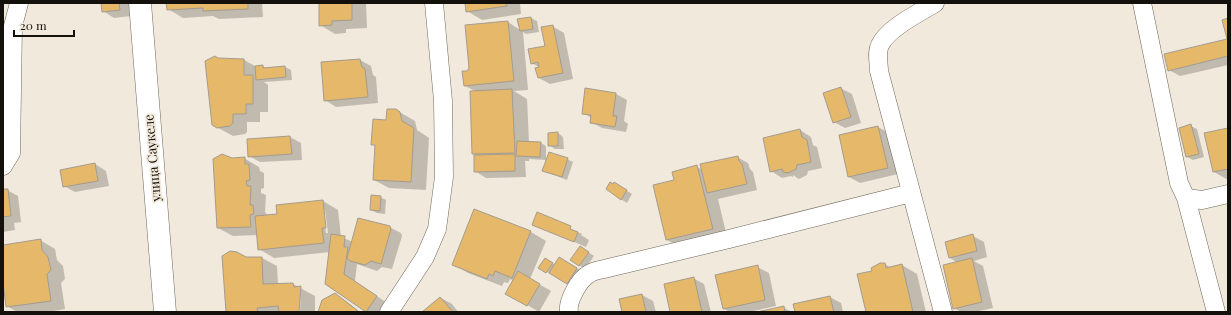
<svg xmlns="http://www.w3.org/2000/svg" width="1231" height="315" font-family="'Playfair Display',serif">
	<style>
		.shadow { fill: #0003; fill-rule: evenodd }
		.building { fill: #e6b869; stroke: #a49c8f }
		.lines { fill: none; stroke-linecap: round; stroke-linejoin: round }
		.minor-casing { stroke: #70685c; stroke-width: 19 }
		.tertiary-casing { stroke: #70685c; stroke-width: 23 }
		.minor { stroke: #fff; stroke-width: 18 }
		.tertiary { stroke: #fff; stroke-width: 22 }
		.labels { text-anchor: middle; stroke-width: 3.5; stroke-linejoin: round; paint-order: stroke }
		.street-label { font-size: 13px; fill: #14110c; stroke: #f1e9db }
	</style>
	<rect width="100%" height="100%" fill="#f1e9db"/>
	<path class="shadow" d="M102,3h27l2,13 -17,2 -11,-7z
		M167,3h95l1,14 -44,2 -6,-3 -30,2 -15,-9z
		M320,3h46l1,25 -21,1v4l-11,1 -15,-9z
		M466,3h54l1,11 -39,6 -15,-9z
		M531,18l6,3 2,11 -13,2 -3,-2 5,58 -14,1 13,8 2,43 12,1 5,3v14l-17,-1v2h-4l1,16 -40,1 -11,-7v-16l-2,-1 2,-63 -10,-5 2,-14 41,-50 12,8z
		M552,26l12,7 9,46 -23,5 -11,-6 1,-10 -8,-5 14,-16z
		M3,39l2,1 4,23 -6,1z
		M1228,40v25l-48,11 -11,-6z
		M220,59l24,1 13,7 6,-1 3,3 19,-2 6,3 1,10 -28,2 4,3v27h-8v10h-13v10l-2,2 -12,2 -20,-11z
		M360,60l11,6 2,9 3,2 2,26 -42,4 -11,-7z
		M840,88l12,6 9,29 -16,5 -11,-6z
		M616,94l11,6 -3,21 4,3 -2,8 -24,-4 -11,-6 1,-4 -9,-5z
		M396,110l19,11 2,9 12,8 -3,52 -37,-2 -15,-8 2,-34 -4,-2z
		M1191,126l6,3 7,28 -11,3 -6,-3z
		M878,127l11,6 9,41 -38,9 -11,-6 -9,-42z
		M1228,129v51l-14,-8 -9,-38z
		M800,130l11,7 2,8 4,2 5,21 -14,3 -1,4 -8,4 -6,-4v2l-2,-1 -9,2 -11,-7z
		M558,133l5,4 1,12h-9l-6,-4z
		M290,137l11,6 1,17 -42,2 -11,-6z
		M737,157l11,6 2,6 3,3 4,18 -39,9 9,38 -45,11 -15,-8 8,-59 22,-14 6,3z
		M244,158l15,9 1,4 4,2v15l-3,1v4l5,2 -1,17 3,4 10,-1 -1,-9 46,-5 15,9 3,27 12,5 36,-15 12,6 1,3 -10,33 -10,-2 -5,4 -20,-7 -2,17 32,22 -6,9h-12l-43,-29 4,-31 -56,6 -15,-9 -1,-14 -25,1 -15,-8 14,-69zM323,210h2l3,23h-2z
		M567,159l6,3 -6,18 -23,-9z
		M95,164l11,7 3,15 -34,6 -11,-6z
		M615,183l17,11 -5,9 -6,-4 -8,-14z
		M3,190h4l11,6 3,26 -7,1 1,7 -12,2z
		M380,197l6,3 -1,14 -8,-1 -6,-3z
		M475,210l56,22 15,9 -16,38 21,12 -12,21 -32,-19 7,-12 -4,-2 -2,4 -4,-1 -2,4 -34,-13 -15,-9z
		M537,214l45,20 -1,1 8,5 -3,7 -53,-23z
		M973,236l11,6 3,15 -13,4 9,5 10,42 -18,4h-14l-7,-4 4,-45 -8,-5 -4,-16z
		M40,240l15,9 2,11 6,6 2,13 -4,4 4,26 -17,3h-31l-10,-6 -4,-30v-30z
		M585,250l9,6 -9,13 -6,-4z
		M246,258h16l15,8 1,19 15,-1 22,12v16h-15l1,-21h-2l-1,21h-71z
		M560,258l23,14 -9,14 -21,-12 -1,1 -5,-3 -1,-13 9,6z
		M885,264l6,4 11,-3 15,9 9,38h-59l6,-40z
		M757,267l12,6 7,33 -27,6h-19l-6,-3z
		M693,278l11,6 7,28h-40z
		M335,295l11,6 14,11h-41z
		M642,295l11,6 3,11h-33z
		M830,297l11,6 2,9h-47z
		M441,298l11,6 6,8h-34z
		M784,308l8,4h-30z"/>
	<path class="building" d="M101,3h18l1,7 -18,2z
		M166,3h82v6l-45,2v-3l-36,2z
		M319,3h33v17l-20,1v4l-13,1z
		M465,3h41l1,3 -41,6z
		M531,17l2,12 -13,2 -3,-12z
		M1228,18v38l-60,15 -4,-17 63,-15 -5,-19z
		M508,21l6,60 -50,5 -2,-15h5l2,-3 -4,-43z
		M553,25l10,48 -25,5 -3,-10 4,-1 -1,-5 -7,2 -3,-15 17,-3 -4,-19z
		M215,56l3,2 26,1v16h9v29h-7v10h-13v9l-3,3 -13,2 -5,-3 -7,-64z
		M360,59l2,8 3,2 3,28 -44,4 -3,-39z
		M263,65v3l22,-2 1,11 -30,3 -1,-14z
		M841,87l10,30 -18,6 -10,-30z
		M585,88l31,5 -3,23h4l-2,11 -25,-4 1,-8 -9,-1z
		M512,89l3,64 -43,1 -2,-63z
		M387,109h9l4,3 2,9 12,7 -3,54 -38,-2 2,-35h-4l2,-26 13,1z
		M1191,124l8,30 -13,3 -7,-29z
		M878,126l10,42 -40,9 -9,-42z
		M1228,128v41l-15,3 -9,-39z
		M800,129l2,8 5,3 4,22 -14,3 -1,4 -8,4 -5,-1 -1,-3 -12,3 -7,-34z
		M558,132v14h-10v-13z
		M290,136l2,18 -44,3 -1,-18z
		M517,141l24,1 -1,15 -24,-1z
		M549,152l19,6 -6,19 -20,-6z
		M222,154l10,4 13,-1v7h4l1,16 -4,1 1,5h4l-1,19h3l1,9 -4,1 1,12 -34,1 -4,-69z
		M515,154v17l-41,1v-17z
		M738,156l1,5 3,3 5,20 -40,9 -7,-29z
		M95,163l3,18 -35,6 -3,-17z
		M697,165l16,64 -47,11 -13,-55 21,-5 -2,-8z
		M610,182l3,2 1,-2 13,8 -6,10 -15,-11z
		M3,189h5l3,27 -8,1v8z
		M371,195l10,1 -1,15 -10,-1z
		M323,200l3,28h-4l2,15 -66,7 -3,-34 22,-2 -1,-9z
		M474,209l57,22 -19,47 -17,-7 -2,5 -4,-2 -2,5 -35,-14z
		M537,212l34,14 -1,3 8,3 -4,10 -42,-17z
		M358,218l32,8 1,3 -10,35 -10,-3 -6,4 -15,-4 -3,-3z
		M331,234l14,2 -1,11h4l-4,27 33,22 -11,16 -41,-28z
		M973,234l4,17 -28,7 -4,-16z
		M41,239l1,11 6,7 3,13 -4,4 4,27 -45,6 -3,-24v-38z
		M580,246l9,6 -10,14 -9,-6z
		M230,251l7,1 9,5h16l1,27 30,-1 1,4 7,-1 -2,26h-20l-1,-6 -21,2 1,4h-32l-4,-56z
		M559,257l18,11 -10,16 -18,-11z
		M545,258l8,5 -7,10 -8,-5z
		M972,258l10,44 -29,7 -10,-44z
		M880,263h5l1,5 16,-4 11,48h-47l-9,-38 15,-3 -1,-3z
		M758,265l7,35 -42,9 -8,-34z
		M518,271l22,13 -13,22 -22,-12z
		M694,277l8,35h-32l-6,-28z
		M335,293l23,18 -1,1h-39l4,-12z
		M642,294l4,18h-24l-3,-13z
		M830,296l4,16h-39l-2,-8z
		M440,297l13,15h-31z
		M784,306l1,6h-28z"/>
	<g class="lines">
		<defs>
			<path id="minor" d="M935,3c-16,10 -47,25 -55,42 -4,8 -1,18 -1,26l64,241
				M1142,3l37,180 7,15 16,2 26,-6
				M3,166l8,-13 2,-127 6,-23
				M1186,198l30,114
				M389,312l36,-55 12,-28 7,-52 -1,-76 -9,-98
				M569,312c-2,-10 10,-33 20,-38 4,-3 10,-4 15,-5l125,-30 182,-46"/>
			<path id="tertiary" d="M140,3l25,309"/>
		</defs>
		<use href="#minor" class="minor-casing"/>
		<use href="#tertiary" class="tertiary-casing"/>
		<use href="#minor" class="minor"/>
		<use href="#tertiary" class="tertiary"/>
	</g>
	<g class="labels">
		<g class="street-label">
			<text transform="translate(152 158) rotate(-95)" y="5">улица Саукеле</text>
		</g>
	</g>
	<rect width="1231" height="315" fill="none" stroke="#14110c" stroke-width="8"/>
	<path d="M14 30v6h60v-6" fill="none" stroke="#14110c" stroke-width="2"/>
	<text x="20" y="30" font-size="12" fill="#14110c" stroke="#f1e9db" stroke-width="3" paint-order="stroke">20 m</text>
</svg>
